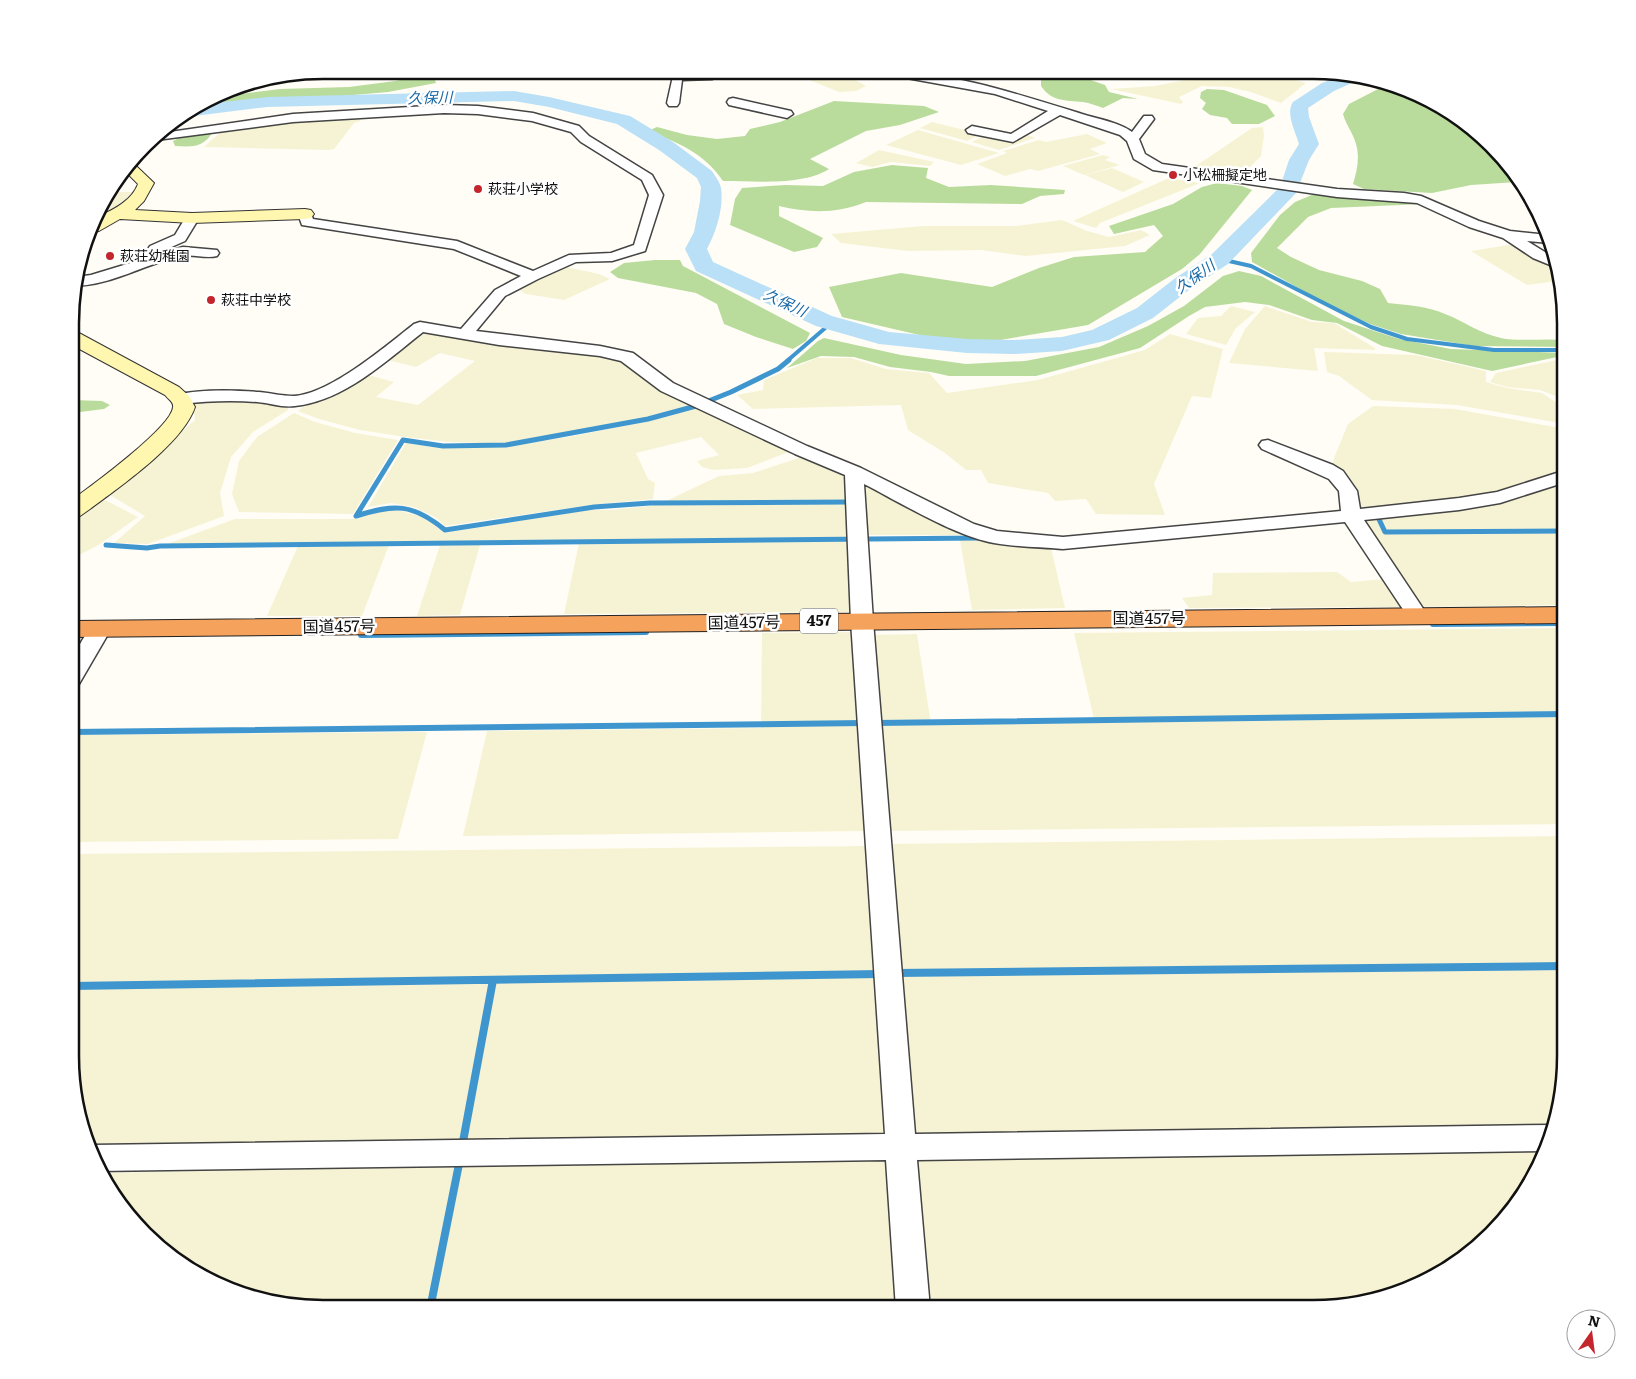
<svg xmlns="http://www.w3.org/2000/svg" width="1636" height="1379" font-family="Literata,'Noto Sans JP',serif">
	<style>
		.farmland { fill: #f6f3d4 }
		.forest { fill: #b9dc9c }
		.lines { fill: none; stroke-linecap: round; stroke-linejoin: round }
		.stream-far3 { stroke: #3f96cf; stroke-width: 4 }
		.stream-far2 { stroke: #3f96cf; stroke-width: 5 }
		.stream-far1 { stroke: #3f96cf; stroke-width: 6 }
		.stream { stroke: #3f96cf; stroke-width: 8 }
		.river { fill: #b9e0f7; fill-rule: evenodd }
		.street-casing { stroke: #444; stroke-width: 3 }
		.secondary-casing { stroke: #333; stroke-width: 2 }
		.highway-casing { stroke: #222; stroke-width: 2 }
		.street { fill: #fff; fill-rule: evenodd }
		.secondary { fill: #fff6b0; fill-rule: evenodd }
		.highway { fill: #f5a25d; fill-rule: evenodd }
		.poi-dot { fill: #c4262e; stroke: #fff; stroke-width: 2 }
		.labels { text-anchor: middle; stroke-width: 5; stroke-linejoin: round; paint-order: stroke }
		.far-poi-label { font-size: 14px; fill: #111; stroke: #fff; text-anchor: start }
		.far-water-label { font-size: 15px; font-style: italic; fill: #1768a6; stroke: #fff }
		.shield { fill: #fff; stroke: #585858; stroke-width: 1 }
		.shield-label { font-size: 15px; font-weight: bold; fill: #111 }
		.street-label { font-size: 16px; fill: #111; stroke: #fff }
		.rim { fill: none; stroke: #111; stroke-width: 2.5 }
	</style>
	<rect width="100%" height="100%" fill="#fffdf5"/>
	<path class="farmland" d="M814,70l26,1 26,15 -10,5 -17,1 -32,-13 -2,-6z
		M1236,70l31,2 39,11 -25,20 -30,-11 -22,-5 -27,-1 -23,11 4,5 -2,2 -70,-15 44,-3z
		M363,117l-3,4 -6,2 -20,26 -5,1 -125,-3 19,-17 70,-10z
		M932,122l49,12 -14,7 -47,-13z
		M1263,127l1,9 -3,20 -19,19 -49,-7 59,-40z
		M918,130l81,23 -38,12 -75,-20z
		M1026,134l9,4 -36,12 -27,-8 13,-7z
		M1087,134l20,9 -17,6 10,5 -62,17 -8,-2 -25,7 -28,-12 30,-11 -4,-2 36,-11 7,2z
		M879,150l55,12 -4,4 -39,-4 -19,5 -16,-4z
		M1103,155l7,2 -5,3 15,5 -36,10 -21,-9z
		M1112,168l32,14 -21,10 -38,-17z
		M1169,178l31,5 -100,40 -4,5 -23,-7z
		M108,192h25l-10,10 -27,18 8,-23z
		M1062,220l25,11 22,6 32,-7 9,5 -25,11 -99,10 -45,-6 -73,1 -50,-6 -17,-2 -10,-9 93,-8h92z
		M1515,244l9,8 31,16 3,13 -31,4 -56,-34z
		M566,267l33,7 11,5 -46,21 -38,-6 -10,-6z
		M1231,306l24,6 -19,16 -10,17 -40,-11 12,-16 23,-2z
		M1265,306l47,16 22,1 41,25v2l-61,-2 4,23 -89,-8 16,-34z
		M424,331l192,25 78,48 -49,14 -141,26 -54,-2 -45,-5 -45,-7 -41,-11 -21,-8 8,-7 55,-31 33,9 -18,15 42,8 57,-44 -35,-8 -24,14 -33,-8z
		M1170,334l53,15 -12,49 -19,-2 -38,88 11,31 -69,-1 -10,-15 -31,2 -7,-8 -60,-10 -7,-13h-15l-21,-17 -37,-23 -7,-25 -148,4 -16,-14 26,-5 1,-10 53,-22h34l35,11 43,4 18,20 91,-13 107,-30z
		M1324,352l92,3 70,16v11l21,6 35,5 12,8 12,3v20l-109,-19 -85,-5 -33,-24 -12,-4z
		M1566,358v42l-26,-10 -33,-3 -17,-5 6,-9z
		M200,400h55l33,4v6l-35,22 -22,25 -11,36 4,23 -76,28 -34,-1 31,-27 -35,-21 85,-75 -2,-16z
		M1373,406l82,3 111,20v42l-90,26 -121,13 -23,-43 2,-9 14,-34z
		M699,407l95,43 -47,18 -34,2 -11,-3 -5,-6 22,-6 -18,-18 -65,16 12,26 7,4 -2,16 -63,6 -145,21 -8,-8 -23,-11 -23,-4 -23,4 38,-64 33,5 68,-2 67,-10 73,-15z
		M294,413l21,9 40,11 43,7 -45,74 -114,-2 -7,-18 7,-33 18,-24z
		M805,456l41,19v25l-182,2 55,-26 34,-3z
		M1566,482v123l-147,2 -58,-87z
		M867,484l105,51h-106l-6,-47z
		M103,499l35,18 -38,27 -28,15v-39z
		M847,503l3,34 -683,7 68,-25h120l28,-10 15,1 28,8 18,15 145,-23h22l46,-5z
		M851,539l3,73 -290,2 15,-71z
		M960,540h28l63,8 14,60 -93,2z
		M389,545l-27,71h-95l31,-70z
		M440,545h40l-20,70 -43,1z
		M1337,572l14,10 34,-3 17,28 -213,1 -7,-10 30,-3 1,-22z
		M1566,628v196l-680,7 -15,-196 46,-1 14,90 164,-1 -21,-90z
		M853,632l13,199 -403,5 24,-105 274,-3 1,-95z
		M427,732l-29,107 -327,3v-107z
		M1566,836l-1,237 -12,53 -644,12 -23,-294z
		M870,846l17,288 -797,12 -19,-73v-219z
		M1548,1146l-1,7 -55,82 -82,55 -97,19h-392l-10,-154z
		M889,1157l11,152 -593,-1 -81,-18 -82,-55 -44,-62z"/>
	<path class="forest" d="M1053,72l20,2 32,11 4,7 29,7 -15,-1 -20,10c-6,-2 -13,-5 -20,-6 -18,-2 -31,0 -42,-16v-6z
		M433,74l3,9 -48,9 -188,16 17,-11 63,-8 69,-2 46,-6z
		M1382,87l28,2 82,55 25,38 -46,3 -39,8 -68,-4 -11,-5c4,-13 7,-27 3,-40 -3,-11 -10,-19 -13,-30l6,-10z
		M1207,89l17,1 43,15 8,11 -16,8h-27l-5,-6 -17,-3 -8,-6 4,-6 -6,-5 1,-6z
		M834,101l90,5 15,6 -39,13 -34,6 -56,28 19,10c-26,17 -76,12 -106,12 -19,-28 -44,-38 -75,-50l9,-4 30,8 30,4 28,-3 5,-7 30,-7z
		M213,131c-9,17 -21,16 -38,15l-2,-5 14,-7z
		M892,165l36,3 -2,10 23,9 42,-2 74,5 -1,4 -24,2 -18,8 -156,-2c-30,12 -57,11 -87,4v10l44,22 -6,9 -23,5 -64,-27 5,-26 7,-11 43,-3 38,1 31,-14z
		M1217,183l25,3 10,4 -52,64 -18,15 -94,56 -100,17 -60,-5 -86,-20 -13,-30 72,-14 91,14 47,-19 35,-11 71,-5 18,-16 -9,-11 -40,9 -5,-8 64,-22 29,-17z
		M1319,192l72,5 33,7 -93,4 -23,9 -31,31 14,9 28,13 43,11 18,8 8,14c19,2 39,3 57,11 21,8 33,19 56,24 18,4 43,0 62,2l3,2v5l-92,-1 -73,-12 -31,-10 -45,-21 -73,-41 -1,-9 29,-38 15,-13z
		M655,260h25l3,6 127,67 -4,8 -13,8 -37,-12 -32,-13 -7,-20 -21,-11 -78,-15 -8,-6 14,-9z
		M1239,271l22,5 83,45 55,18 52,10 115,4v4h-9l-65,14 -110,-25 -45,-23 -25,-3 -43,-15 -24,-3 -40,5 -16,9 -49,32 -104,28h-87l-18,-4 -41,-5 -36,-10 -33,-1 -34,12 31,-27 6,-3 77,17 65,9 59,-3 74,-14 49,-21 36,-20 39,-30z
		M72,400l30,1 8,4 -6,4 -32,4z"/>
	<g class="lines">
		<path class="stream-far3" d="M1220,259l31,7 120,61 36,12 87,11h72
			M787,361l44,-38"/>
		<path class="stream-far2" d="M789,360l-11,9 -47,23 -35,14 -48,13 -142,26 -63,1 -40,-6 -47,76c39,-12 56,-13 89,14l149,-23 56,-4 200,-1
			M1373,516l4,-1 8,17 181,-1
			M106,545l41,3 13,-2 819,-8"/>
		<path class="stream-far1" d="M1433,624l133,-1
			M361,635l285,-3
			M876,723l690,-9
			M71,732l793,-9"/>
		<path class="stream" d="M895,973l671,-7
			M71,986l810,-12
			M462,1147l31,-167
			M430,1309l30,-150"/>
		<path class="river" d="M1346,74l17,4 -29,13 -26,17 1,9 10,27 -10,16 -13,33 -68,71 -38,25 -37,29 -44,22 -47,11 -48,3 -47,-1 -88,-9 -63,-18 -120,-55 -11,-22 9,-17 6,-31 1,-14 -4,-9 -38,-28 -42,-26 -68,-17 -35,-6 -247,6 -73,9 -7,-1 19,-11 61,-7 247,-6 35,6 81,19 43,26 39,29c3,5 8,11 9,17 3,20 -5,44 -14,61l6,13 119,54 57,16 78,7 47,1 48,-3 30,-7 45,-22 37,-29 38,-25 68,-67 9,-27 10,-16c-3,-11 -14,-31 -6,-42l29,-19z"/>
		<defs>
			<path id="street" d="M716,70h17l-21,9 -30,1 -3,23 -2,3h-8l-2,-3 6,-27c14,-4 30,0 43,-6z
				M874,70c71,0 141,23 208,44 15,5 37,8 50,18l12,-16h8l2,3 -15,20 6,15 17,10 175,25 67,4 17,3 58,25 31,10 38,4 2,8 -23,-2 26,16 2,10 -22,-9 -30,-20 -34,-11 -52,-24 -80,-6 -184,-27 -19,-11 -7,-18 -7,-6 -60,-20 -47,27 -45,-9 -2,-3 6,-4 39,8 37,-23 -53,-17 -116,-21z
				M733,98l58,13 2,3 -6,4 -58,-13 -2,-3 2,-3z
				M444,105l34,1 55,7 46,13 10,10 63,39 11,20 -18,56 -33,10 -36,1 -38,17 -33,17 -29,35 124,15 33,7 40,30 134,63 54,22 113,56 23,7 66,6 278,-26 -2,-20 -10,-12 -67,-30 -3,-4 3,-4 6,-1 65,25 10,6 14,20 3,18 99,-11 38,-6 69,-22v12l-66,21 -41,7 -95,10 64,96 -4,4 -7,2 -7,-2 -65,-98 -282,27c-23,-2 -47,-2 -69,-6 -39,-7 -93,-40 -130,-59l9,137 42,513 635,-9 3,1 -6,25 -630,9 13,149h-34l-10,-149 -788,11 -8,-25 3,-1 792,-11 -34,-513 -6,-146 -50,-21 -134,-63 -40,-30 -21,-5 -101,-11 -76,-13c-37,29 -79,69 -128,74 -12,2 -25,-3 -38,-4 -25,-2 -51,-1 -76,2l-6,-1 -3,-4 3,-4c26,-6 58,-5 84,-3 12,1 23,4 35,4 36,-2 92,-50 120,-72l6,-2 41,7 34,-39 26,-14 -67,-27 -152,-24 -4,-11 2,-3h10l3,8 144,22 76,30 36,-16 42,-2 23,-8 15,-50 -7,-15 -61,-38 -10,-10 -39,-11 -54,-7 -34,-1 -151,9 -144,19 7,-7 137,-20z
				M192,214l7,4 -14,23 -25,11h-10l-2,-3 2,-3 25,-11 12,-20z
				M183,247l34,3 2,3 -2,3c-11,3 -23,-2 -35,0 -36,7 -71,30 -109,30l3,-9 15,-2z
				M100,623l8,1 3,5 -32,55 -8,2v-27l21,-35z"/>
			<path id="secondary" d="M132,162l22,21 -10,18 -9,9 57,3 113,-4 6,1 3,4 -3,4 -6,1 -113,4 -72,-4 -21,12 -7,1 4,-14c16,-8 35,-16 42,-34l-13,-13z
				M72,331l7,2 100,54 10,9 6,11c-12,36 -74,79 -105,102l-10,7 -8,2v-18c18,-13 100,-73 101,-93 1,-5 -5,-8 -8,-12l-93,-50z"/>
			<path id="highway" d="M1566,607v16l-1495,14 1,-16z"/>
		</defs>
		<use href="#street" class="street-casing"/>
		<use href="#secondary" class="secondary-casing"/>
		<use href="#highway" class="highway-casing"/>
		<use href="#street" class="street"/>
		<use href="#secondary" class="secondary"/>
		<use href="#highway" class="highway"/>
	</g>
	<g class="poi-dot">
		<circle cx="1173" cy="175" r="5"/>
		<circle cx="478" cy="189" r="5"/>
		<circle cx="110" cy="256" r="5"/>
		<circle cx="211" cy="300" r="5"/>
	</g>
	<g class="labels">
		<g class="far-poi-label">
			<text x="1183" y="180">小松柵擬定地</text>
			<text x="488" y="194">萩荘小学校</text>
			<text x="120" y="261">萩荘幼稚園</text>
			<text x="221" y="305">萩荘中学校</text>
		</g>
		<g class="far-water-label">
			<text transform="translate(430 98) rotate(-1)" y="5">久保川</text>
			<text transform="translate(1195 277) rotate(-36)" y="5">久保川</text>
			<text transform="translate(785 303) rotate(25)" y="5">久保川</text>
		</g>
		<rect class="shield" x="800" y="608.5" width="38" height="25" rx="4"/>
		<g class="shield-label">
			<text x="819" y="626">457</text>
		</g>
		<g class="street-label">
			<text x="1149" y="624">国道457号</text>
			<text transform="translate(744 622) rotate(-1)" y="6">国道457号</text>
			<text transform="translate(339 626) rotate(-1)" y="6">国道457号</text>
		</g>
	</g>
	<path d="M0 0H1636V1379H0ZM323 79H1313A244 244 0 0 1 1557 323V1056A244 244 0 0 1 1313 1300H323A244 244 0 0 1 79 1056V323A244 244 0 0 1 323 79Z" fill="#fff" fill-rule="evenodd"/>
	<path class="rim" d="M323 79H1313A244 244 0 0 1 1557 323V1056A244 244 0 0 1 1313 1300H323A244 244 0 0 1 79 1056V323A244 244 0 0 1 323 79Z"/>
	<g transform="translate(1591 1334) rotate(14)"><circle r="24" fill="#ffffff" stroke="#a0a0a0"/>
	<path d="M0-4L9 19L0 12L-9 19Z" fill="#c4262e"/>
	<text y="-8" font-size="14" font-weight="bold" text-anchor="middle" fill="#111111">N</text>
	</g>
</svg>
